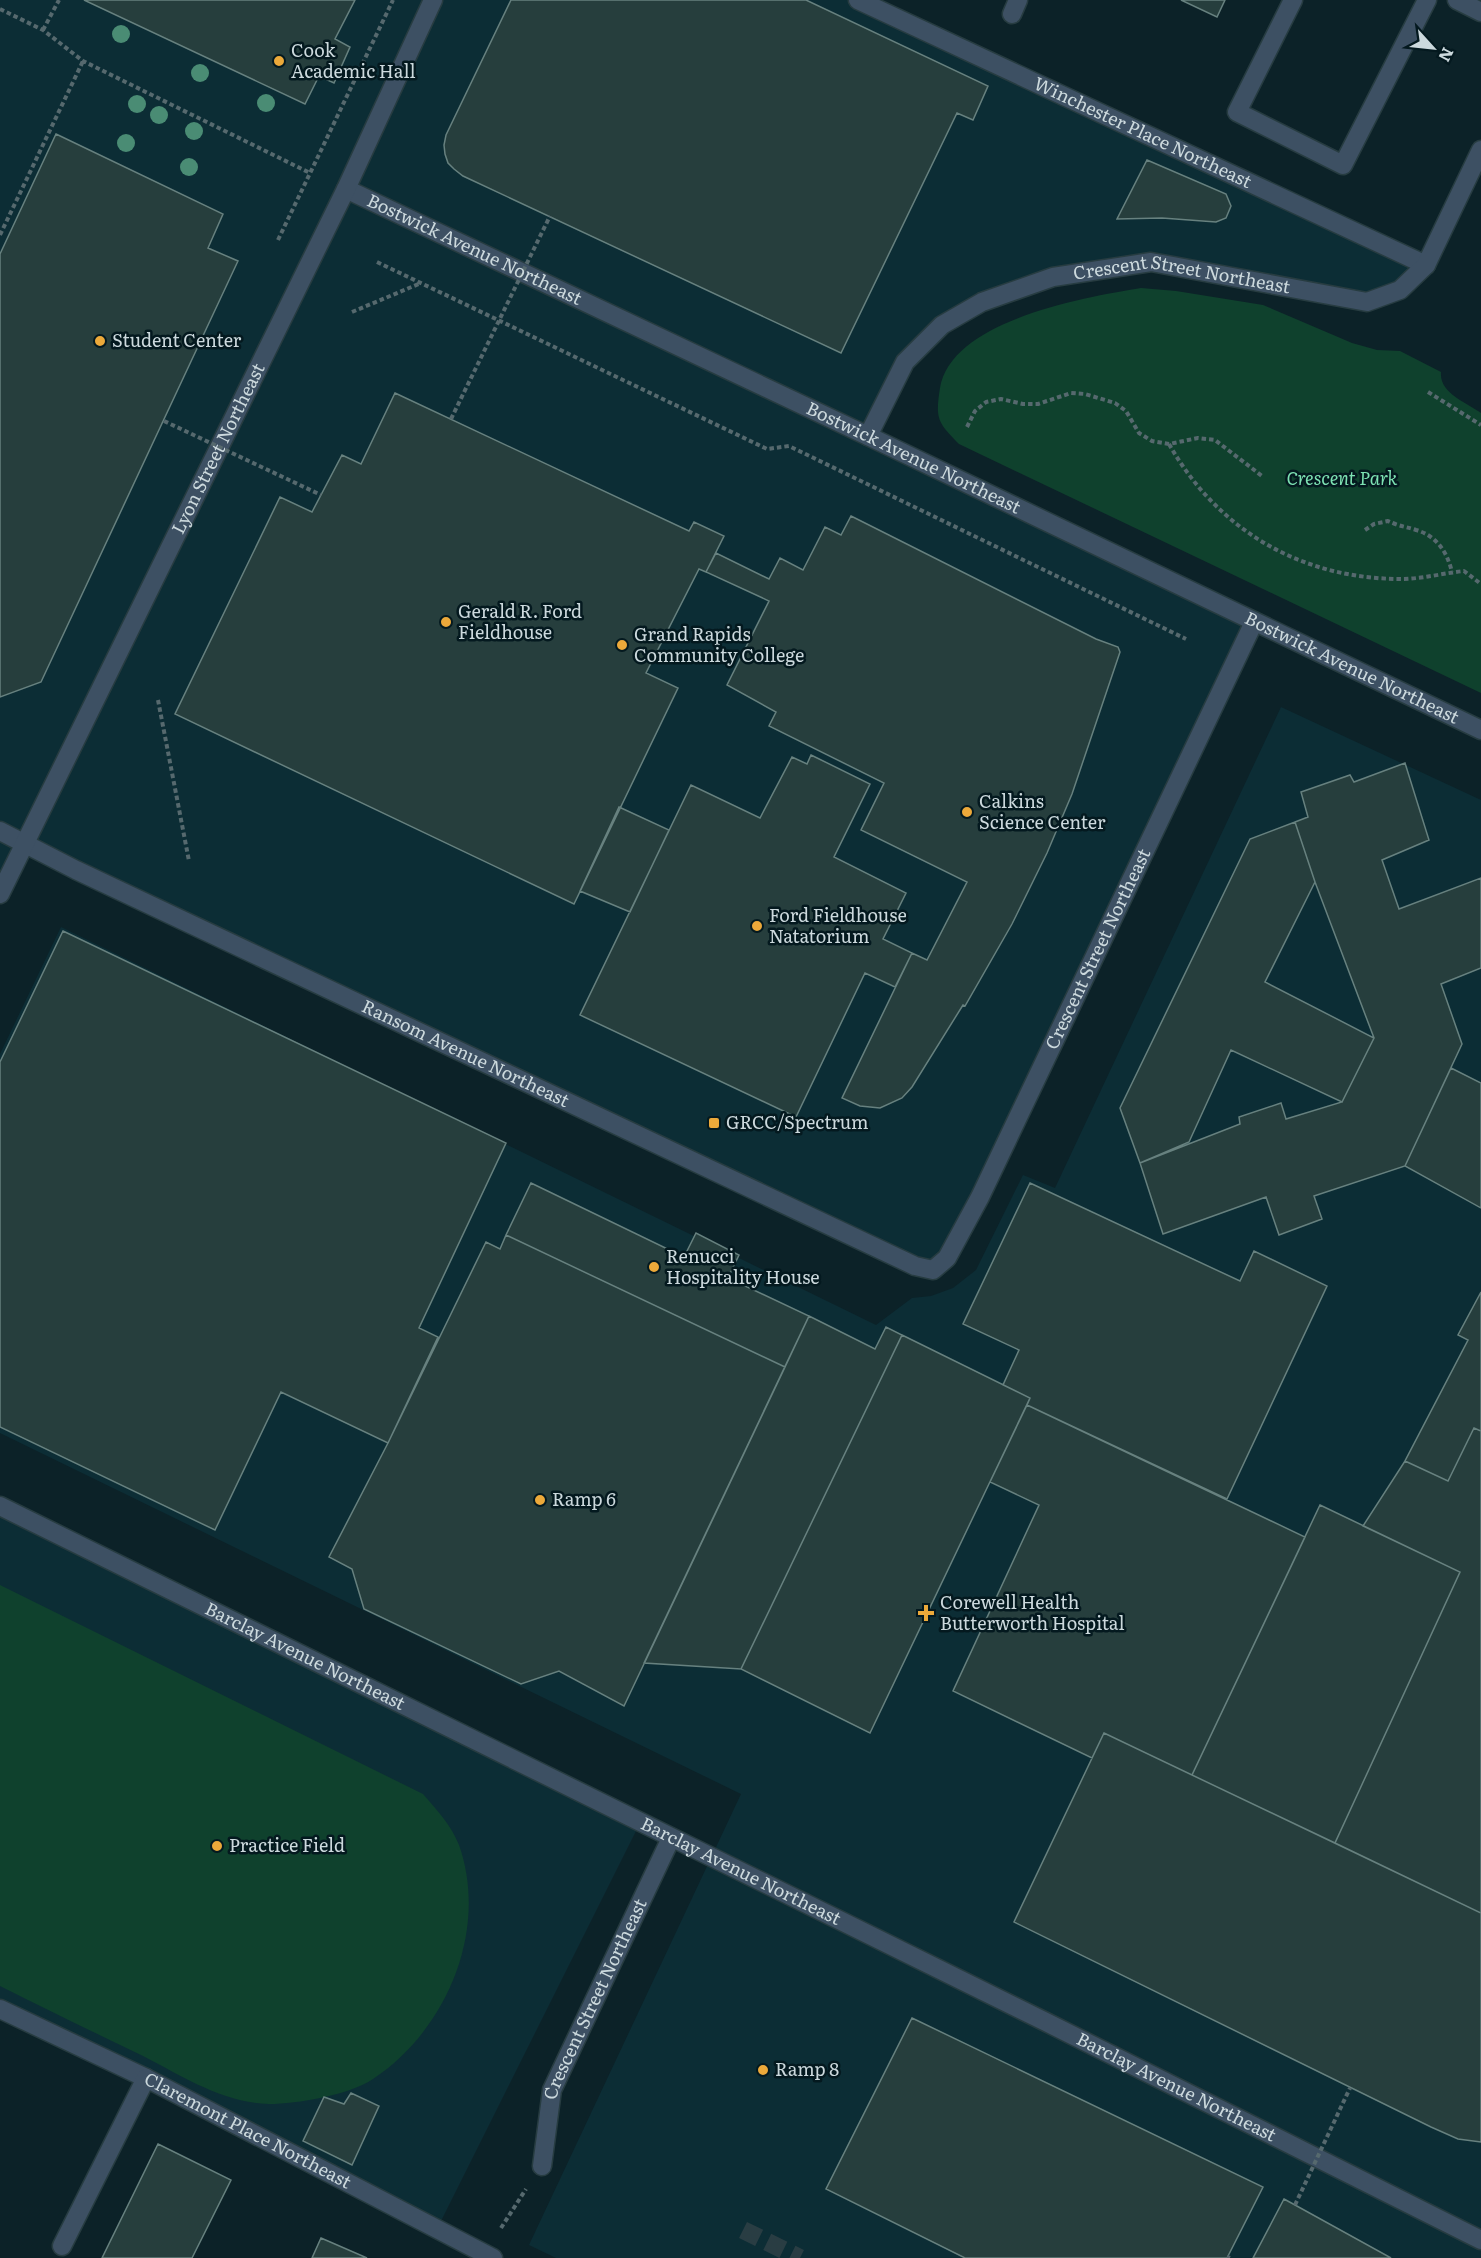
<svg xmlns="http://www.w3.org/2000/svg" width="1481" height="2258" font-family="Literata,serif">
	<style>
		.built { fill: #0c2d35 }
		.green { fill: #0f412d }
		.building { fill: #263e3d; stroke: #67817f; stroke-width: 1.5 }
		.lines { fill: none; stroke-linecap: round; stroke-linejoin: round }
		.minor-tunnel { stroke: #293d43; stroke-width: 18; stroke-dasharray: 18 9; stroke-linecap: butt }
		.minor-casing { stroke: #273c41; stroke-width: 21 }
		.path { stroke: #56696e; stroke-width: 4; stroke-dasharray: 4.5 3; stroke-linecap: butt }
		.minor { stroke: #3d5063; stroke-width: 18 }
		.path-bridge { stroke: #56696e; stroke-width: 4; stroke-dasharray: 4.5 3; stroke-linecap: butt }
		.tree { fill: #4a8c74 }
		.poi-dot { fill: #eca93a; stroke: #04191f; stroke-width: 2 }
		.labels { text-anchor: middle; stroke-width: 5; stroke-linejoin: round; paint-order: stroke }
		.poi-label { font-size: 18px; fill: #ccd9dd; stroke: #04191f; text-anchor: start }
		.street-label { font-size: 18px; fill: #ccd9dd; stroke: #04191f }
		.park-label { font-size: 18px; font-style: italic; fill: #7de2b3; stroke: #04191f }
	</style>
	<rect width="100%" height="100%" fill="#0c2228"/>
	<path class="built" d="M0,0h859l567,265 -59,37 -216,-40 -169,40 -77,60 -36,74 385,186 -274,575 -47,73 -908,-427 -25,51z
		M1281,707l200,93v1458h-925l-27,-13 212,-451 -741,-361v-379l61,-127 815,398 36,-27 19,-2 22,-8 23,-18 47,-95 32,13z
		M0,1506l641,315 -201,402 -440,-217z"/>
	<path class="green" d="M1141,288l35,3 87,14 89,38 25,7 23,1 41,21c-2,21 25,30 40,41v280l-522,-249c-21,-22 -24,-24 -19,-56 11,-68 146,-91 201,-100z
		M0,1585l423,209c14,16 28,31 36,51 30,85 -12,185 -86,234 -24,16 -76,25 -104,25 -46,-1 -87,-28 -126,-48 -48,-23 -95,-46 -143,-70z"/>
	<path class="building" d="M84,0h271l-20,39 15,8 -16,36 -15,-7 -14,28z
		M511,0h295l182,86 -15,34 -16,-7 -116,240 -378,-177 -9,-7 -6,-6 -3,-9 -1,-9 2,-10z
		M1181,0h44l-8,17z
		M56,134l167,80 -15,34 30,13 -197,421 -41,15v-443z
		M1147,160l79,34 5,12 -5,12 -10,4 -54,-4 -45,1z
		M395,393l294,138 5,-9 30,14 -18,36 -7,-3 -53,104 32,15 -104,216 -399,-190 105,-217 32,15 30,-57 19,9z
		M851,516l245,123 22,8 2,5 -48,142 -25,59 -35,71 -47,82 -2,-1 -51,82 -10,11 -22,10 -20,-2 -18,-8 70,-145 15,7 40,-78 -106,-52 23,-47 -115,-57 7,-14 -49,-27 42,-84 -63,-29 10,-19 53,26 11,-21 23,12 22,-43 16,8z
		M811,755l59,29 -36,73 72,36 -23,46 29,14 -17,34 -30,-14 -69,144 -216,-102 111,-230 69,33 32,-61 15,7z
		M1405,763l24,77 -47,20 17,49 82,-31v90l-40,16 21,60 -57,122 -91,30 8,23 -43,16 -13,-38 -103,37 -23,-71 100,-39 -1,-7 42,-14 5,16 56,-17 32,-64 -59,-156 -20,-60 13,-5 -7,-25 49,-17 4,7z
		M619,807l50,23 -39,82 -50,-21z
		M1295,822l20,60 -50,100 109,56 -32,64 -111,-52 -42,92 -49,21 -20,-55 130,-269z
		M63,931l443,212 -87,185 19,9 -50,106 -107,-51 -66,138 -215,-103v-365z
		M1451,1068l30,15v125l-76,-42z
		M531,1183l153,74 12,-24 43,22 -11,23 81,38 -24,51 -279,-132z
		M1030,1183l210,98 14,-30 73,35 -100,213 -200,-94 3,-7 -27,-13 16,-35 -56,-26z
		M506,1235l279,132 -161,339 -65,-35 -38,13 -157,-75 -12,-40 -23,-12 59,-114 98,-201 14,7z
		M1481,1292v139l-7,-3 -26,53 -43,-20 63,-121 -10,-5z
		M809,1316l66,33 11,-22 16,8 -161,334 -97,-6z
		M902,1335l128,63 -160,335 -129,-64z
		M1027,1405l278,132 -113,238 -88,-42 -12,25 -139,-67 86,-186 -49,-23z
		M1474,1428l7,3v482l-146,-70 125,-271 -97,-46 42,-65 43,20z
		M1320,1505l140,67 -125,271 -143,-68z
		M1104,1733l377,180v229l-23,-3 -27,-12 -417,-205z
		M912,2018l351,169 -36,71h-262l-139,-69z
		M351,2093l28,13 -27,59 -49,-24 21,-44 20,7z
		M158,2144l73,36 -39,78h-90z
		M1284,2199l11,6 96,53h-138z
		M321,2238l46,20h-55z"/>
	<g class="lines">
		<path class="minor-tunnel" d="M743,2230l57,28"/>
		<defs>
			<g id="minor">
				<path id="s1" d="M858,0l568,265"/>
				<path d="M1293,0l-56,112 106,53 84,-165"/>
				<path d="M1457,0l24,12"/>
				<path d="M1012,14l6,-14"/>
				<path id="s2" d="M346,189l522,247 613,294"/>
				<path id="s3" d="M868,436l37,-74 37,-37 40,-23 71,-25 98,-15 216,40 33,-12 26,-25 55,-115"/>
				<path id="s4" d="M0,831l76,39 839,396 18,4 14,-12 33,-61 274,-575"/>
				<path id="s5" d="M0,894l346,-705 87,-189"/>
				<path id="s6" d="M0,1506l1046,516 435,218"/>
				<path id="s7" d="M0,2009l146,69 347,180"/>
				<path id="s8" d="M542,2166l10,-76 119,-252"/>
				<path d="M62,2246l84,-168"/>
			</g>
		</defs>
		<use href="#minor" class="minor-casing"/>
		<path class="path" d="M0,9l43,21 40,31 227,112
			M43,30l16,-30
			M0,235l83,-174
			M278,240l115,-240
			M377,262l390,187 22,-3 397,193
			M352,312l69,-29
			M1428,392l53,33
			M967,427l8,-16 11,-9 15,-3 22,5h15l33,-11 14,1 30,9 11,8 13,22 13,8 17,3 29,-6 17,2 47,36
			M1169,444c49,87 133,135 232,135 21,0 43,-6 63,-8l17,13
			M1365,530l9,-6 14,-3c13,6 16,5 28,9 21,6 31,22 36,42
			M158,700l31,161
			M501,2228l25,-39
			M1227,2257l3,1"/>
		<use href="#minor" class="minor"/>
		<path class="path-bridge" d="M451,419l99,-203
			M164,421l157,74
			M1295,2205l55,-117"/>
	</g>
	<g class="tree">
		<circle cx="121" cy="34" r="9"/>
		<circle cx="200" cy="73" r="9"/>
		<circle cx="266" cy="103" r="9"/>
		<circle cx="137" cy="104" r="9"/>
		<circle cx="159" cy="115" r="9"/>
		<circle cx="194" cy="131" r="9"/>
		<circle cx="126" cy="143" r="9"/>
		<circle cx="189" cy="167" r="9"/>
	</g>
	<g class="poi-dot">
		<circle cx="279" cy="61" r="6"/>
		<circle cx="100" cy="341" r="6"/>
		<circle cx="446" cy="622" r="6"/>
		<circle cx="622" cy="645" r="6"/>
		<circle cx="967" cy="812" r="6"/>
		<circle cx="757" cy="926" r="6"/>
		<rect x="708" y="1117" width="12" height="12" rx="3"/>
		<circle cx="654" cy="1267" r="6"/>
		<circle cx="540" cy="1500" r="6"/>
		<path d="M923 1604h6v6h6v6h-6v6h-6v-6h-6v-6h6z"/>
		<circle cx="217" cy="1846" r="6"/>
		<circle cx="763" cy="2070" r="6"/>
	</g>
	<g class="labels">
		<g class="poi-label">
			<text x="291" y="57">Cook<tspan x="291" dy="21">Academic Hall</tspan></text>
			<text x="112" y="347">Student Center</text>
			<text x="458" y="618">Gerald R. Ford<tspan x="458" dy="21">Fieldhouse</tspan></text>
			<text x="634" y="641">Grand Rapids<tspan x="634" dy="21">Community College</tspan></text>
			<text x="979" y="808">Calkins<tspan x="979" dy="21">Science Center</tspan></text>
			<text x="769" y="922">Ford Fieldhouse<tspan x="769" dy="21">Natatorium</tspan></text>
			<text x="726" y="1129">GRCC/Spectrum</text>
			<text x="666" y="1263">Renucci<tspan x="666" dy="21">Hospitality House</tspan></text>
			<text x="552" y="1506">Ramp 6</text>
			<text x="940" y="1609">Corewell Health<tspan x="940" dy="21">Butterworth Hospital</tspan></text>
			<text x="229" y="1852">Practice Field</text>
			<text x="775" y="2076">Ramp 8</text>
		</g>
		<g class="street-label">
			<text dy="6" stroke="none"><textPath href="#s1" startOffset="314">Winchester Place Northeast</textPath></text>
			<text dy="6" stroke="none"><textPath href="#s2" startOffset="142">Bostwick Avenue Northeast</textPath></text>
			<text dy="6" stroke="none"><textPath href="#s3" startOffset="387">Crescent Street Northeast</textPath></text>
			<text dy="6" stroke="none"><textPath href="#s5" startOffset="496">Lyon Street Northeast</textPath></text>
			<text dy="6" stroke="none"><textPath href="#s2" startOffset="628">Bostwick Avenue Northeast</textPath></text>
			<text dy="6" stroke="none"><textPath href="#s2" startOffset="1114">Bostwick Avenue Northeast</textPath></text>
			<text dy="6" stroke="none"><textPath href="#s4" startOffset="1394">Crescent Street Northeast</textPath></text>
			<text dy="6" stroke="none"><textPath href="#s4" startOffset="516">Ransom Avenue Northeast</textPath></text>
			<text dy="6" stroke="none"><textPath href="#s6" startOffset="340">Barclay Avenue Northeast</textPath></text>
			<text dy="6" stroke="none"><textPath href="#s6" startOffset="826">Barclay Avenue Northeast</textPath></text>
			<text dy="6" stroke="none"><textPath href="#s8" startOffset="177">Crescent Street Northeast</textPath></text>
			<text dy="6" stroke="none"><textPath href="#s6" startOffset="1312">Barclay Avenue Northeast</textPath></text>
			<text dy="6" stroke="none"><textPath href="#s7" startOffset="276">Claremont Place Northeast</textPath></text>
		</g>
		<g class="park-label">
			<text x="1342" y="485">Crescent Park</text>
		</g>
	</g>
	<g transform="translate(1433 48) rotate(117)" stroke="#04191f" stroke-width="4.5" paint-order="stroke">
	<path d="M0-4.5L10 22L0 15L-10 22Z" fill="#ccd9dd"/>
	<text y="-9" font-size="16" font-weight="bold" text-anchor="middle" fill="#ccd9dd">N</text>
	</g>
</svg>
